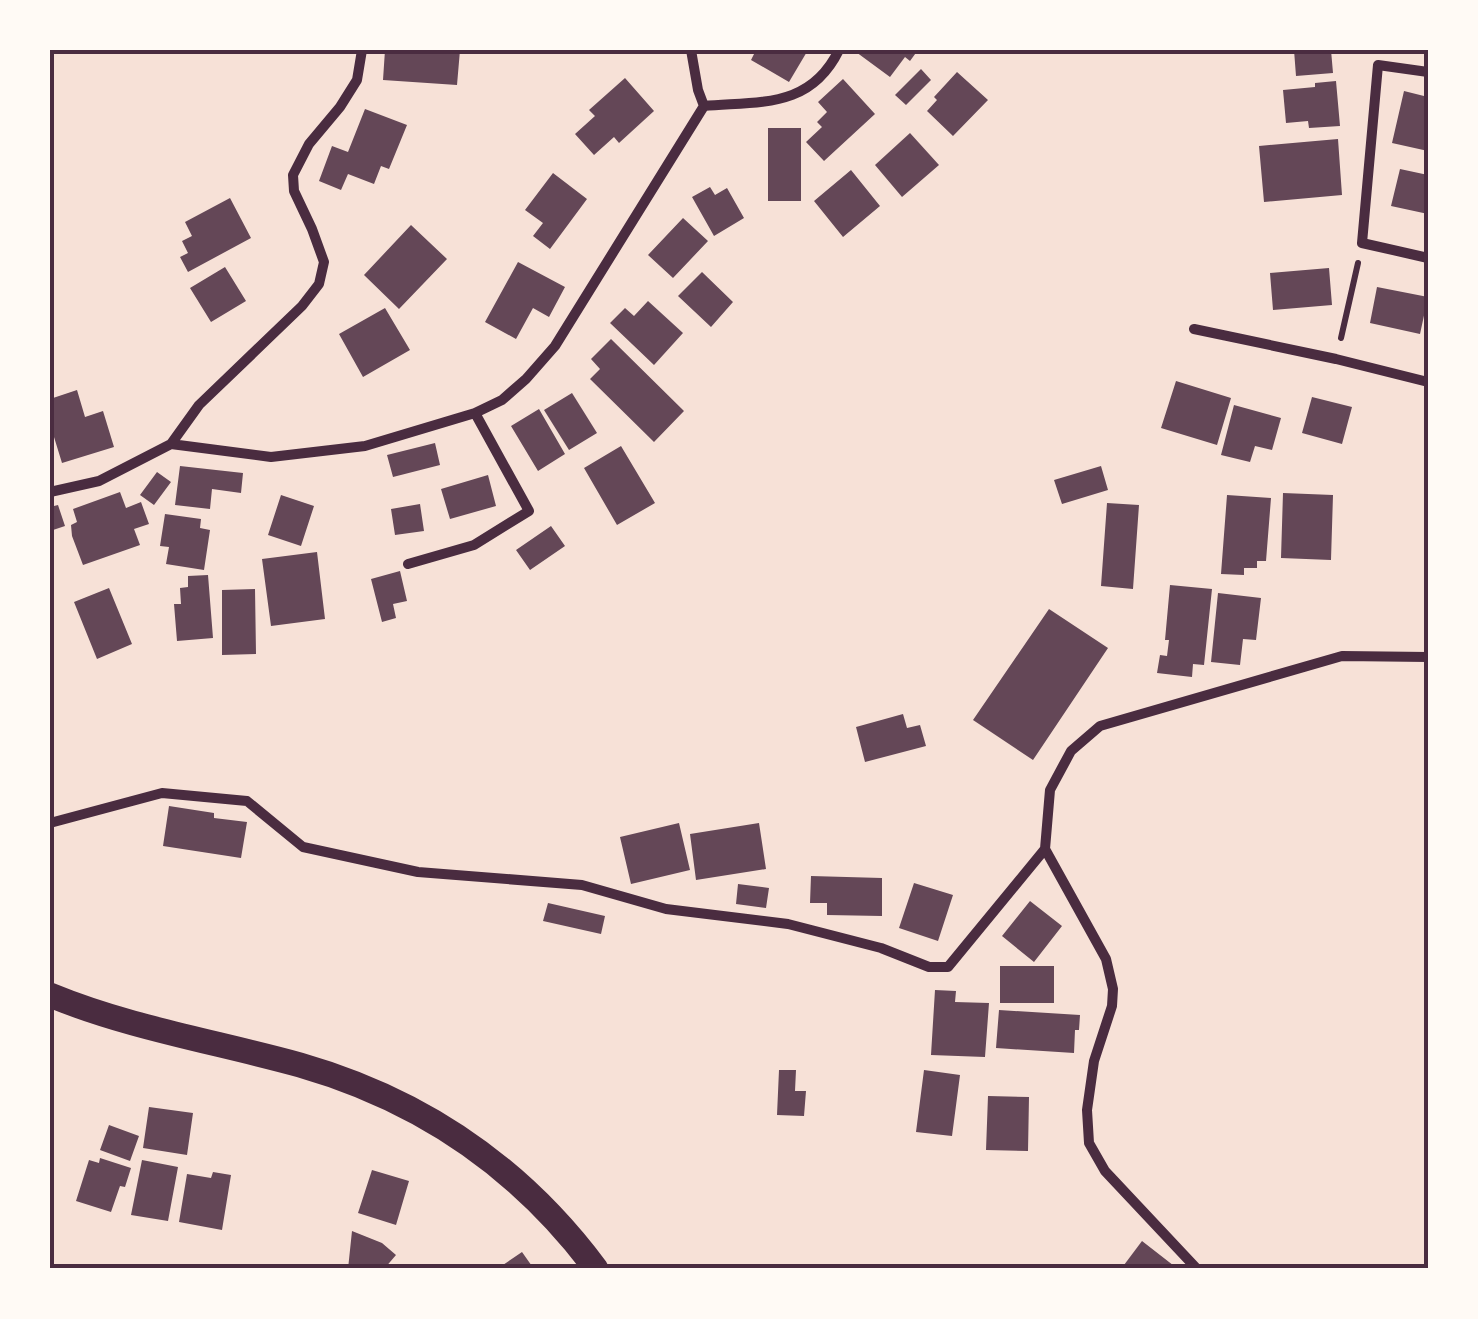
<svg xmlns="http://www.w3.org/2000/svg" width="1478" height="1319" font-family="Merriweather,serif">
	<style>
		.building { fill: #644757 }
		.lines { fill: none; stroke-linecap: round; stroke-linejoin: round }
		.path { stroke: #4a2c40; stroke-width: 6 }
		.minor { stroke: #4a2c40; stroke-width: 10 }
		.primary { stroke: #4a2c40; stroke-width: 25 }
		.neatline { fill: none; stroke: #4a2c40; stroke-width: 4 }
	</style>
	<rect width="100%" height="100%" fill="#f7e1d7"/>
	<path class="building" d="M385,50h75l-3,35 -74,-5z
		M756,50h52l-19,32 -38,-22z
		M857,50h61l-8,11 -5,-4 -15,20 -34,-25z
		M1294,50h37l2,23 -37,3z
		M921,69l10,11 -25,25 -11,-10z
		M957,72l31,28 -35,36 -26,-25 10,-11 -3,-3z
		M625,78l29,33 -35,32 -5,-6 -20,18 -19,-21 20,-18 -6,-6z
		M843,79l32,35 -51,47 -18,-19 16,-15 -5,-5 10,-10 -9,-10z
		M1336,81l4,45 -31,2 -1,-7 -22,2 -3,-33 32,-3v-4z
		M1404,91l24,6v54l-36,-8z
		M365,109l42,16 -18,44 -8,-3 -7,18 -26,-10 -7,16 -22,-9 13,-35 16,6z
		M768,128h33v73h-33z
		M910,133l29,32 -37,32 -27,-32z
		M1338,139l4,56 -78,7 -5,-56z
		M1400,169l28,6v39l-37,-8z
		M851,170l29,36 -37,31 -29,-36z
		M553,173l34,26 -37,50 -17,-13 10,-13 -18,-13z
		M710,187l5,8 12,-7 17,30 -30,18 -22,-39z
		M230,198l21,40 -63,34 -8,-15 8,-4 -6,-12 10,-5 -7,-14z
		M683,218l25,23 -35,37 -25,-23z
		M411,225l36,34 -48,50 -35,-34z
		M518,262l47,25 -16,30 -16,-9 -17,31 -31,-17z
		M225,267l21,34 -35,21 -21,-34z
		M1329,268l3,37 -59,5 -3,-37z
		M702,272l31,30 -22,25 -33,-31z
		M1377,287l51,10 -8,37 -50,-11z
		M648,301l35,32 -29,32 -44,-42 15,-15 9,8z
		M385,308l25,42 -47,27 -24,-43z
		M611,339l73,72 -30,31 -64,-63 10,-10 -9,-10z
		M1176,381l55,17 -14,47 -56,-17z
		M77,390l8,27 18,-6 11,36 -52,16 -12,-39v-25z
		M572,393l25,40 -28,17 -25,-40z
		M1312,397l40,10 -10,37 -40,-11z
		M1234,405l47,13 -9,32 -17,-4 -5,16 -29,-7z
		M539,409l26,45 -27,17 -27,-45z
		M435,443l5,22 -47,12 -6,-22z
		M621,446l34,57 -38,22 -33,-57z
		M180,466l63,7 -2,20 -29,-4 -2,20 -35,-4z
		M1101,466l7,24 -46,14 -8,-24z
		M157,472l14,10 -17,23 -14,-10z
		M488,475l8,31 -46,13 -9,-30z
		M120,492l6,16 15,-6 8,22 -15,5 6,16 -57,20 -11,-29 -1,-11 6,-3 -4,-13z
		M1283,493l50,2 -2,65 -50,-2z
		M281,495l33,11 -13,40 -33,-11z
		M1227,495l44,3 -5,63h-9v7h-13v7l-23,-1z
		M1107,503l32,2 -6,84 -32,-3z
		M420,504l4,27 -29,4 -4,-26z
		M58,505l7,21 -15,5v-24z
		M165,514l36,5 -1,9 10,2 -6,40 -38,-6 3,-17 -9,-1z
		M551,526l14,20 -35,24 -14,-20z
		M317,552l8,67 -54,7 -9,-67z
		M400,571l7,30 -14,3 3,14 -14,4 -11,-43z
		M208,575l5,63 -36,3 -3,-37h7l-1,-16 8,-1v-11z
		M1170,585l42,4 -8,76 -11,-1 -1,13 -35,-4 3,-18 7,1 2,-16h-4z
		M109,588l23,56 -35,15 -23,-57z
		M255,589l1,65 -34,1v-65z
		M1218,593l43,5 -5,42 -13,-1 -3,26 -29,-3z
		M1049,609l59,39 -75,112 -60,-40z
		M903,714l4,14 13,-3 6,21 -61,16 -9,-35z
		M169,806l45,7v5l33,4 -6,36 -78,-12z
		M679,823l11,47 -59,14 -11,-47z
		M759,823l7,46 -70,11 -6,-46z
		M811,876l71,2v38l-55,-1v-12h-17z
		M914,883l39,12 -15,46 -39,-13z
		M738,884l31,4 -3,20 -30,-4z
		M1030,901l32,25 -28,36 -32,-26z
		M548,903l57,13 -4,18 -58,-13z
		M1000,966h54v37h-54z
		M935,990l21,1 -1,11 34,1 -4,54 -54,-2z
		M999,1010l81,5 -1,15h-4l-1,23 -78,-5z
		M779,1070h17l-1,21h11l-2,25 -27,-1z
		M924,1070l36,5 -8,61 -36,-4z
		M988,1096l41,1 -1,54 -42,-1z
		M149,1107l44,6 -6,42 -44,-7z
		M109,1125l30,11 -9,25 -30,-11z
		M100,1158l31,10 -6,19 -5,-1 -9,26 -35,-11 13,-41 10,3z
		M142,1160l36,7 -10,54 -37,-6z
		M372,1170l37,11 -13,44 -38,-12z
		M213,1172l18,3 -9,55 -43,-8 8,-48 24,4z
		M352,1231l30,12 14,12 -12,14h-36z
		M1142,1241l36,28h-57z
		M522,1252l12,17h-37z"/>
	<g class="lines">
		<path class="path" d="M1341,338l17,-75"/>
		<path class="minor" d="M691,50l7,40 6,16
			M1428,72l-50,-7 -16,178 66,15
			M704,106c56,-5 106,3 135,-56
			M1194,329l142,30 92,23
			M171,444l28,-39 103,-99 17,-22 5,-22 -12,-33 -18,-38 -1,-16 16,-31 31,-37 17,-27 5,-30
			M50,492l49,-11 72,-37 100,13 94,-11 110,-33 27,-13 24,-21 29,-33 149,-240
			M408,564l66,-19 55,-34 -54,-98
			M50,823l112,-30 85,8 56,46 115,25 164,13 84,24 122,15 93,24 48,19h19l97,-118
			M1197,1269l-92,-98 -16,-28 -2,-33 7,-49 18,-55 1,-17 -7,-30 -61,-110 5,-59 21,-39 29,-25 242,-70 86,1"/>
		<path class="primary" d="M50,995c80,33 167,47 250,70 122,35 221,103 296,204"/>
	</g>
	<rect width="1478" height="1319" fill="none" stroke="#fffaf5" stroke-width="105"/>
	<rect x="52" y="52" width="1374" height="1214" class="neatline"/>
</svg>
